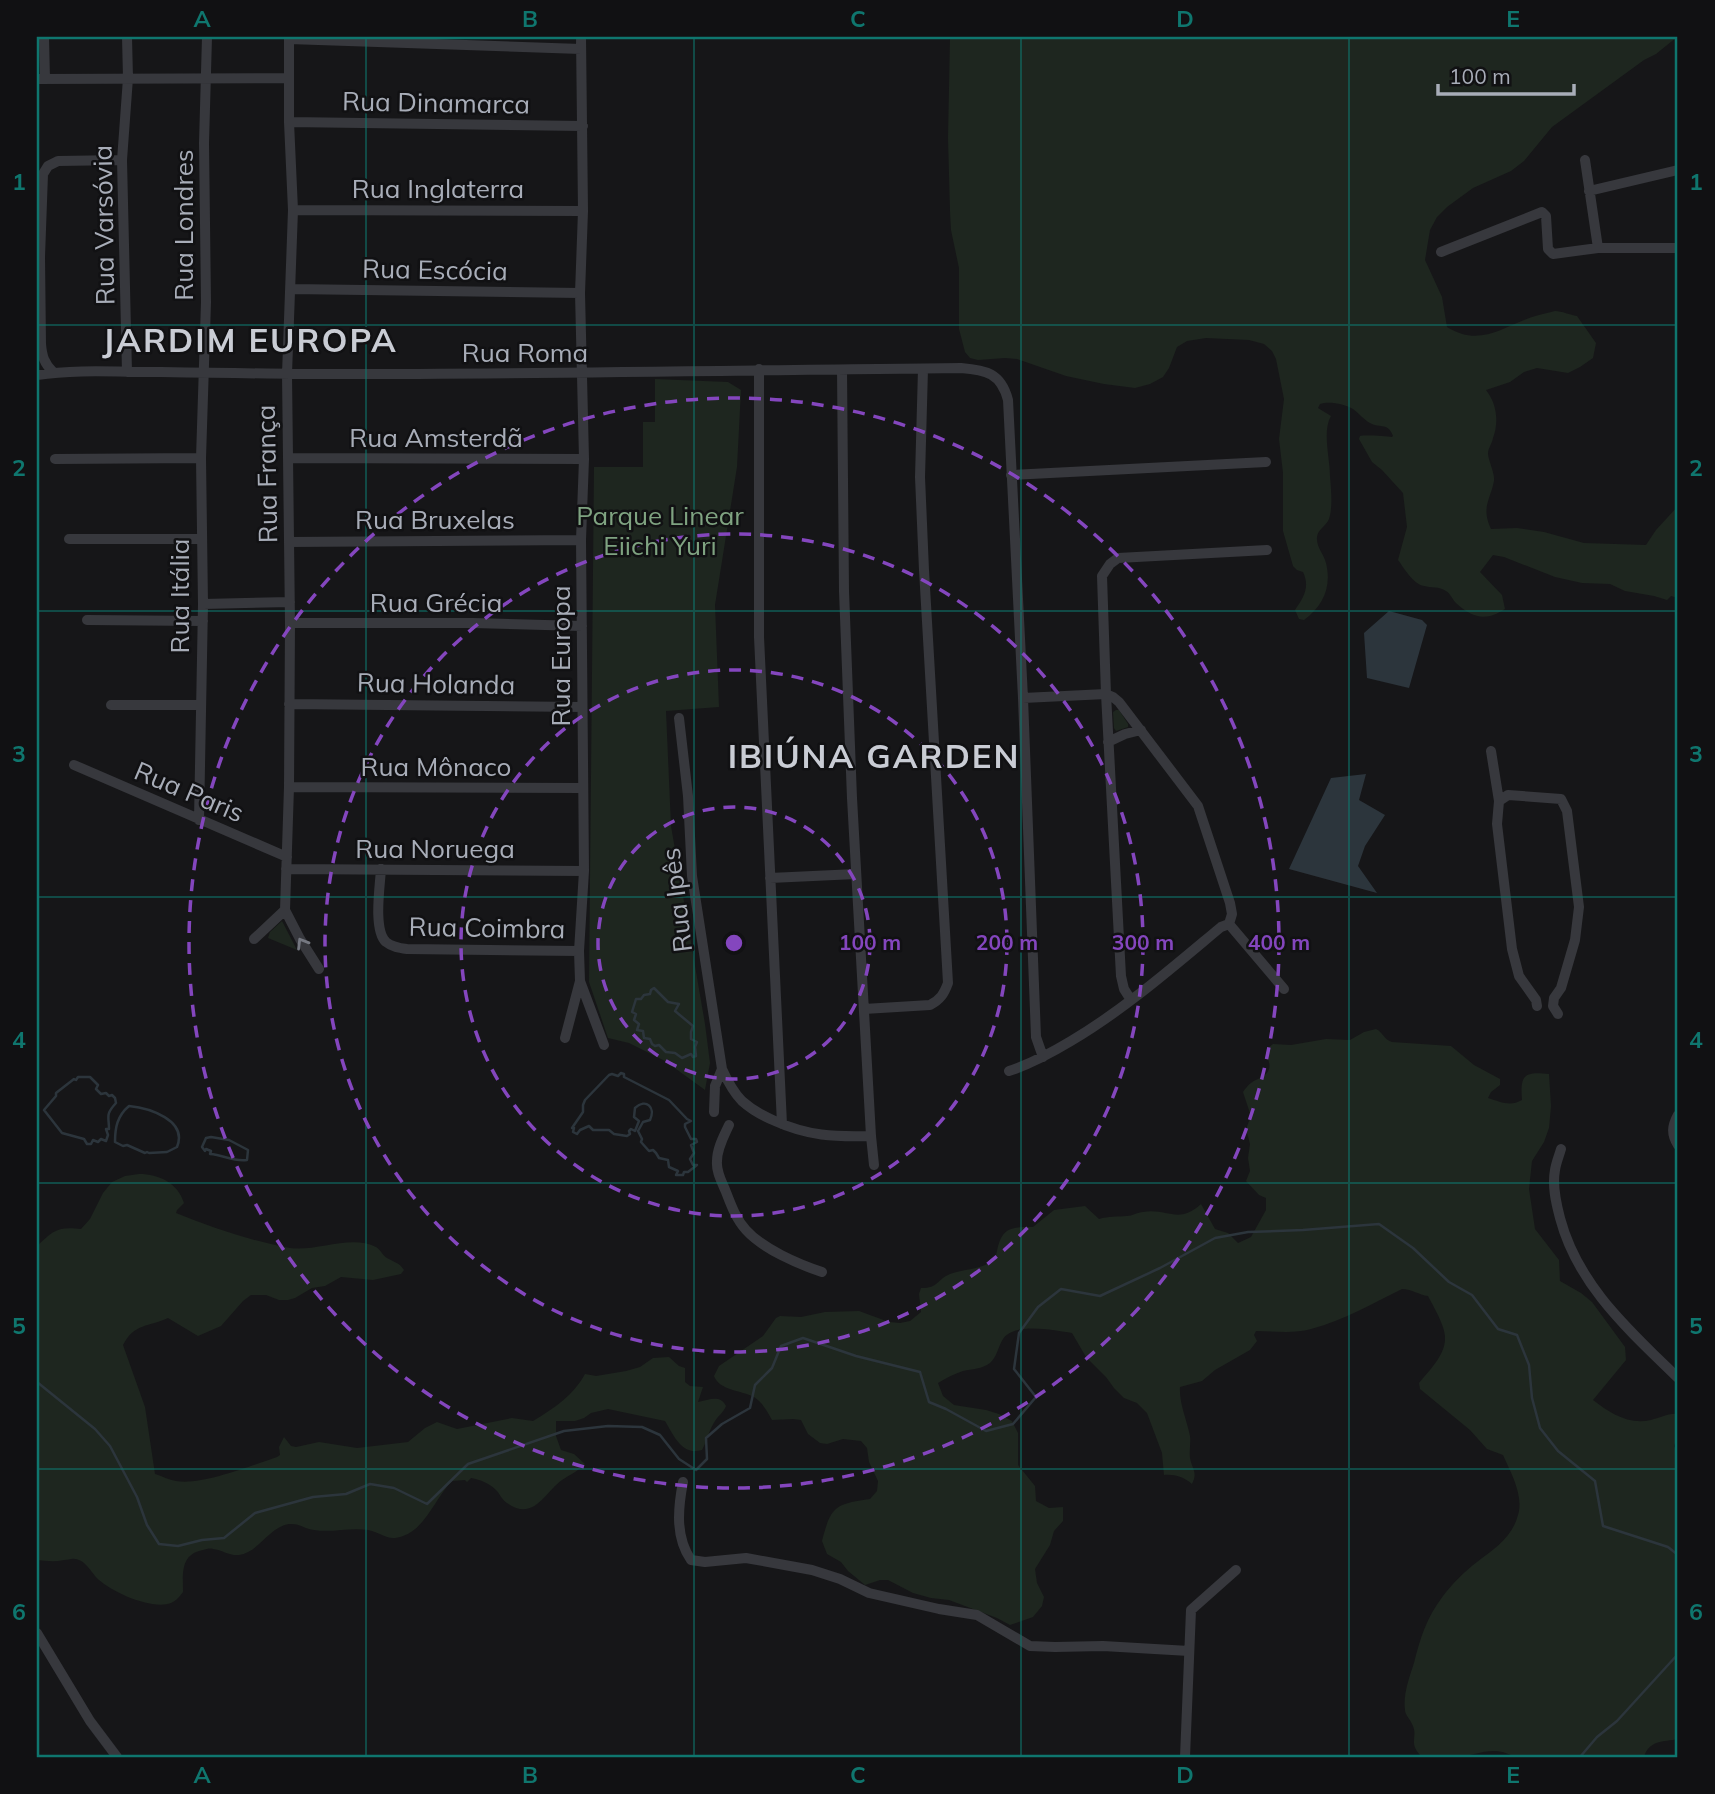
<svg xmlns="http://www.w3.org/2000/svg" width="1715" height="1794" font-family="Mulish,sans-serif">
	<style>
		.green { fill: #1e261f }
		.water { fill: #2c353c }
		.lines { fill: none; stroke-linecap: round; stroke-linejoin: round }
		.stream { stroke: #2c353c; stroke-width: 2.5 }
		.street { stroke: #37383d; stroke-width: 10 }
		.oneway { stroke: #757881 }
		.grid { fill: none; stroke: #0f766e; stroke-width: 2; stroke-opacity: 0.55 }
		.ring { fill: none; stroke: #8446be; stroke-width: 3.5; stroke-dasharray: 12 9 }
		.labels { text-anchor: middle; stroke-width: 5; stroke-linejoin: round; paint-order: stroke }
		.street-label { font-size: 26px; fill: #a8adb8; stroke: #111113 }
		.park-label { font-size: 26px; fill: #7fa381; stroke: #111113 }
		.district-label { font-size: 33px; font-weight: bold; letter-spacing: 2px; fill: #c9ccd4; stroke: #111113 }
		.centre { fill: #8446be; stroke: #111113; stroke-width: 3.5 }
		.ring-label { font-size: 21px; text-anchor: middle; font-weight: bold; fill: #8446be; stroke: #111113; stroke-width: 5; stroke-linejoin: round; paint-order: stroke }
		.neatline { fill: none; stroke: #0f766e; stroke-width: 2.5 }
		.grid-label { font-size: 23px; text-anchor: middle; font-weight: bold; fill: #0f766e }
	</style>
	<rect width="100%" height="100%" fill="#161618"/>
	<path class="green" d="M950,37h727l-21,17 -12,6 -92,67 -28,34 -13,10 -38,17 -26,19 -10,10 -7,13 -5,30 17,37 5,30c35,22 58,-3 92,-12 5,-1 11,-3 16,-4 7,0 15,4 22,5l19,27 -3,15 -13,9 -12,6 -31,-5 -13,4 -14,10 -24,8c11,14 13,32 7,48 -1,6 -5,10 -5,16 1,9 7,19 6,27 -4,20 -13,26 -3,48l26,-1 27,4 40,11 62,2 10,-15 22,-24v92l-7,-2 -4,4 -13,-4 -29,-5 -15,-7 -28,-1 -27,-6 -51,-20 -11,-2 -13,17 22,23 3,14c-18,12 -32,10 -49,-6 -3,-3 -6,-10 -10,-12 -7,-5 -15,-3 -22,-5 -11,-2 -20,-18 -26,-26l9,-33 -4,-34 -21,-23 -10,-8 -13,-23 1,-3c4,-1 27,0 32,1l1,-1c-5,-14 -12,-7 -23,-13 -6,-3 -11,-10 -17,-14 -8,-5 -24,-8 -33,-5l-2,4 13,8c-9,15 -1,42 -1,60 1,13 3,31 -1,43 -3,7 -11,10 -12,18 -1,10 7,17 9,26 6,24 -3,43 -22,57l-5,-1 -4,-9c9,-13 15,-23 8,-38l-6,-2 -4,-4 -10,-35v-58l-4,-34 5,-40 -8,-40 -4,-8 -8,-7 -15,-4 -43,-2 -19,3 -10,6 -8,21 -6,9 -13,7 -15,4 -31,-4 -38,-8 -49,-17 -12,-1 -27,2 -8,-2 -5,-6 -6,-23v-61l-8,-38 -1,-19 -2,-73z
		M655,379l73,3 13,8 -4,77 -22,138 4,102 -53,4 5,115 34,198 5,39 -5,27 -40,-29 -36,-18 -21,-5 -19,-56 5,-515h49v-45h12z
		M1116,710h3l9,14v3l-12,4 -2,-3 -1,-16z
		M282,921l15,29 -29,-12 2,-6z
		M1376,1029c7,3 7,10 16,13l59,4 23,19 26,14v6l-9,7 -3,6c13,4 22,9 34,2 -2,-25 2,-29 27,-26l2,32 -2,22 -5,14 -12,19 -3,28 6,40 24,31 1,21 21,12 11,9 33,45 1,13 -33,40c17,13 35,25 58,20 9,-2 17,-7 27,-6v21l-4,11 4,9v284c-15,3 -29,1 -34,18h-129c-24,-13 -36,-1 -60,0 -11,1 -22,0 -33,0 -15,-14 -3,-20 -10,-33 -2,-5 -7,-9 -7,-14 -2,-15 4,-32 9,-47 6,-25 13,-46 29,-67 9,-12 22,-25 34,-34 17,-13 35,-24 41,-47 6,-19 -7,-42 -15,-60l-16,-6 -17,-19 -50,-41 -1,-6c10,-12 26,-28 26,-44 1,-12 -12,-33 -17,-43 -9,-1 -16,-7 -26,-7 -29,14 -59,32 -91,40 -18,5 -37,2 -55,2l-2,4 3,6 -7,9 -35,20 -13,11 -22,6c-1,17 7,33 10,49 1,7 -1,15 0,22 2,11 8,14 2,26 -8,-7 -18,-10 -28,-9l-2,-22 -15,-40 -10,-10 -13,-5 -10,-10 -8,-11 -20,-20 -14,-24c-18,-3 -58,-11 -69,6 -5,8 -6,18 -13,24 -8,6 -18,6 -27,8 -9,3 -17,7 -25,12l5,13 11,9 32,5 13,4 13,7 6,12v32l17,21 1,15 13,7 14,-1v14l-9,10 -4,14 -15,24 2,14 7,14 -2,9 -9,11 -23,8 -13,-7 -48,-18 -18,-2 -18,-5 -25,-13h-8l-15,5 -17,-14 -7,-9 -14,-8 -5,-13c9,-35 13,-37 48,-42l7,-8 1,-10 -9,-19 -2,-14 -6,-7 -18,-2 -16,5 -7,-1 -12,-9 -7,-14 -8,-1 -21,1c-5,-9 -9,-17 -18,-23 -13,-7 -34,-6 -40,-21l5,-10 44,-30 13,-18 4,-2 21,1 24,-5 34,-1 30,11 11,1 10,-2 11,-9 -2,-18 2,-6c18,0 15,-8 29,-14 13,-5 30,-4 42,-13 4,-3 4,-6 5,-10 5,-24 14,-24 36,-24l21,-17 31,-4 14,13c10,-3 18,-2 28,-3 5,0 11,-4 16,-4 25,-4 35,13 58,-8l14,25 13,4 10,10 13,-6 15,-27v-12l-7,-3 -13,-14 4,-10 -2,-13 2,-14 -4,-15 5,-13 -8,-24c2,-3 5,-7 8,-9 6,-5 15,-5 18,-14 3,-11 -10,-15 4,-25l18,1 35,-6 24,1 14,-8z
		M139,1174c20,0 39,9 45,29l-7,7 -1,3c37,15 75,28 114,35 26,4 61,-14 86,-1 5,3 7,9 11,11 8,5 12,4 17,12l-3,4 -28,6 -32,-3 -16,9 -13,2 -17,10 -7,2h-9l-13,-5h-15l-8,6 -22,25 -23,10 -30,-18c-19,9 -34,5 -45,27l22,62 10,67c7,2 14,6 21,7 25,5 77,-16 101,-24l3,-2 -1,-8 5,-10 7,9 5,1 23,-5 38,6 51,-6 17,-14 12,-6 20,7 55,-11 21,3c20,-12 41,-26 52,-47l11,2 30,-5 14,-4 13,-9 16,-1 10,9 6,2v14l5,4 13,1 -5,15c11,-2 22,-8 28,4 -3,7 -7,9 -11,15 -6,9 -8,20 -13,29 -20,6 -28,-14 -37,-29l-57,-12 -17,4 -7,5 -9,3h-19v15l5,14 13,4 11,10c-8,8 -14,10 -23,16 -17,12 -28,42 -55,23 -5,-3 -7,-9 -11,-13 -7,-7 -15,-10 -25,-12l-4,4 -2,-2 -13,1c-16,16 -27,48 -49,55 -16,6 -20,-3 -35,-6 -18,-3 -36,3 -54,0 -10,-1 -14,-7 -25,-6 -20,3 -30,28 -50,31 -9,1 -17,-5 -26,-6 -2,-1 -7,0 -10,1 -23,4 -20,24 -20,42 -3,4 -7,9 -12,11 -19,7 -57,-10 -72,-23 -7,-6 -13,-20 -24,-21 -3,-1 -7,1 -11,1 -9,2 -18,1 -27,0v-314c16,-15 20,-20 44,-17l9,-10 13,-26 9,-11 13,-6z"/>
	<path class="water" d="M1389,611l33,9 5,5 -18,63 -42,-10 -3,-45z
		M1366,774l-7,26 26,15 -20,31 -7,20 19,27 -88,-24 42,-91z"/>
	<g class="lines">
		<path class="stream" d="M654,988l14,14 11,2 -4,7 18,15 -2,6v7l6,3 -2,5 1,9 -3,1 -2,-3 -9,4 -7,-5 -9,-1 -7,-7 -4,1 -3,-2 -2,-5 -6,-1 -1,-7 -6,-1 2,-6 -5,-4 2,-6 -4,-2 4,-13h5l3,-4 6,-1 1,-4z
			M621,1073l3,1v3l2,1 43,22 18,19 4,2 -6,3v3l6,12h5l1,3 -6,3 3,8 -4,6 3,6h4l-9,7h-4l-1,3h-7l2,-4 -9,-4 -1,-7 -9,-2 -3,-5 -3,-3 -4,1 -8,-9 1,-3 -4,-8 5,-9 7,-2c6,-13 -4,-22 -15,-12l-1,9 5,4 -4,10 -4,-2 -2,2 1,3 -3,2 -13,-2 -5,-4h-16l-4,-4 -9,4 -3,4 -4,-2 1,-4h-2l11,-16v-7l2,-5 24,-25 3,-1 6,2z
			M78,1077h12l8,8 -2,4 5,5 5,-1 3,3 3,-1 3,3 1,5c-11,12 -7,13 -7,26h-3l2,6 -2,6 -5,-2 -3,3 -5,-2 -2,4h-4l-3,-5 -22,-6 -18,-23 12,-14v-3l18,-14 2,1z
			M129,1106c20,2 59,14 48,41l-10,5 -18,1 -2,-1 -2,1 -18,-8 -4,1 -8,-4c0,-14 2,-26 14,-36z
			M211,1137l18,3 19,10 -1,10c-14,2 -23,-5 -37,-6l1,-3 -5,-2 -1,2 -3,-4 4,-9z
			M37,1382l58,47 15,17 27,51 10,28 12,19 19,2 24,-6 22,-2 31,-25 58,-16 33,-3 24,-10 24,4 33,16 41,-40 96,-33 44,-5 34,1 18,8 19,24 17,11 11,-11 -1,-21 16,-14 28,-16 5,-23 17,-17 9,-22 22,-8 53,18 64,16 9,30 17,7 40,22 27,-7 23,-27 -22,-28 5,-36 19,-26 23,-18 39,7 60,-28 55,-30 33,-6 55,-2 76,-6 34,24 36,34 23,13 26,34 19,6 12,30 3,33 8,30 18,23 37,30 8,45 65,21 10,8
			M1580,1757l17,-20 20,-16 61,-67"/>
		<path class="street" d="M44,37l1,42
			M127,37l1,41 -6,82 5,212
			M289,37v85l4,88 -6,164 3,249 -1,164 -4,123 15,29 19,30
			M289,39l292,10
			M37,79l252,-1
			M289,122l294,4
			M1585,160l13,88
			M1589,191l89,-21
			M293,210l290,1
			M1441,252l101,-40 4,4 2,33 5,5 45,-6h80
			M291,289l289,4
			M759,369v268l23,487
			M842,370l2,221 8,207 19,338 3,29
			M53,372c-9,-9 -11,-16 -12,-28l-1,-87 3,-83 5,-8 10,-5 64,-1
			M37,375c39,-6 81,-3 121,-3 62,1 123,2 185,2 206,0 412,-4 618,-6 25,2 40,5 47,32l15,298 13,339 7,20
			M289,458l295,1
			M55,459l146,-1
			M1011,475l255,-13
			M69,539h132
			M289,542l292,-2
			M203,604l87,-2
			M87,620l116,1
			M290,623h183l109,3
			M1023,698l83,-4 7,3 6,5 79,104 32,97 2,11 -3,10
			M289,704l293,3
			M111,705h89
			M679,718l9,78 4,80 30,193c5,11 11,23 20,32 10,9 21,15 33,20 33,15 59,16 96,15
			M1108,742l17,-8 16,-4
			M1491,751l8,50 -2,23 15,125 7,27 17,24 1,6
			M74,765l213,92
			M289,787l294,1
			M1499,801l9,-6 53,4 6,12 12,96 -4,33 -14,48 -7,10 -1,8 5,8
			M199,820l4,-216 -2,-146 5,-156 -2,-159 3,-106
			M286,869l298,2
			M381,869c-1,17 -8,61 5,73 6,5 13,6 21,7l172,2
			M770,878l86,-4
			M1229,924l55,65
			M254,939l31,-29
			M580,981l24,64
			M1131,1000l-7,-11 -3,-13 -15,-282 -4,-118 8,-12 8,-6 149,-8
			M864,1009l66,-4c10,-5 14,-11 18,-22l-24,-413 -4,-93 3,-108
			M565,1038l15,-57 -1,-30 5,-80 -3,-331 3,-81 -4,-166 3,-82 -2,-174
			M1009,1071c22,-7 42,-18 62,-30 54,-32 102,-74 150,-114l8,-3
			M714,1112l1,-26 7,-17
			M1678,1115c-6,11 -7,19 0,30
			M729,1125c-5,11 -12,23 -12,36 -1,11 5,21 9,31 5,13 10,27 20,38 17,19 52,34 76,42
			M1561,1149c-2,7 -5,14 -6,21 -3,16 1,33 5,48 18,68 70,113 118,160
			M683,1482c-5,26 -8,55 8,78l14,2 41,-4 66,12 28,9 29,14 70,16 38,6 53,31 25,1 48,-1 86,5
			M37,1633l53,88 27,36
			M1185,1757l6,-147 45,-40"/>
	</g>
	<defs><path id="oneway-chevron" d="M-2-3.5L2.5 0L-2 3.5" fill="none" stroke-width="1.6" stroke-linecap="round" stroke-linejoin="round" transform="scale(1.75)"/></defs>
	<use class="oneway" href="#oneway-chevron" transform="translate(302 943) rotate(-121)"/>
	<path class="grid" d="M366,37v1720M694,37v1720M1021,37v1720M1349,37v1720M37,325h1641M37,611h1641M37,897h1641M37,1183h1641M37,1469h1641"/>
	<g class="ring">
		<circle cx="734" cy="943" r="136"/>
		<circle cx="734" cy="943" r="273"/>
		<circle cx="734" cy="943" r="409"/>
		<circle cx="734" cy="943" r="545"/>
	</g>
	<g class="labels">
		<g class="street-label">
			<text transform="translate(436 103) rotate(1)" y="9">Rua Dinamarca</text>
			<text x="438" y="198">Rua Inglaterra</text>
			<text transform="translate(104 225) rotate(-91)" y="9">Rua Varsóvia</text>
			<text transform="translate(184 225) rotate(-90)" y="9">Rua Londres</text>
			<text transform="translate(435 270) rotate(1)" y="9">Rua Escócia</text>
			<text x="525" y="362">Rua Roma</text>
			<text x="436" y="447">Rua Amsterdã</text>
			<text transform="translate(267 474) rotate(-91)" y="9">Rua França</text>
			<text x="435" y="529">Rua Bruxelas</text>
			<text transform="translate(180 596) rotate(-90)" y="9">Rua Itália</text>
			<text x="436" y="612">Rua Grécia</text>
			<text transform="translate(561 656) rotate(-90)" y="9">Rua Europa</text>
			<text transform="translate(436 684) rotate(1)" y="9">Rua Holanda</text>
			<text x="436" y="776">Rua Mônaco</text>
			<text transform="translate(189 792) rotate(23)" y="9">Rua Paris</text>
			<text x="435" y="858">Rua Noruega</text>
			<text transform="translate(677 900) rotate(-97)" y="9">Rua Ipês</text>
			<text transform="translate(487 928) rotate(1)" y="9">Rua Coimbra</text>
		</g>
		<g class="park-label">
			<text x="660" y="525">Parque Linear<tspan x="660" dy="30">Eiichi Yuri</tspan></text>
		</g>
		<g class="district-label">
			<text x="250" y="352">JARDIM EUROPA</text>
			<text x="874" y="768">IBIÚNA GARDEN</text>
		</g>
	</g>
	<circle cx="734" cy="943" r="10" class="centre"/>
	<g class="ring-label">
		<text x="870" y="950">100 m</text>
		<text x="1007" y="950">200 m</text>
		<text x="1143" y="950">300 m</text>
		<text x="1279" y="950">400 m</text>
	</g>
	<rect width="1715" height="1794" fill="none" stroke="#111113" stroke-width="77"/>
	<path d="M1438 84v10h136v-10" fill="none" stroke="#a8adb8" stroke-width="3.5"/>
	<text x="1449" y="84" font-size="21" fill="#a8adb8" stroke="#111113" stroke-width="5" paint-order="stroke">100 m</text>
	<rect x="38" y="38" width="1638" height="1718" class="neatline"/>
	<g class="grid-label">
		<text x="202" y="27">A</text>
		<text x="530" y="27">B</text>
		<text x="858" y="27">C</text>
		<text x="1185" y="27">D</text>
		<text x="1513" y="27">E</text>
		<text x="19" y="190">1</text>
		<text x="1696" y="190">1</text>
		<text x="19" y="476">2</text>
		<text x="1696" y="476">2</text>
		<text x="19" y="762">3</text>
		<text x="1696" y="762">3</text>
		<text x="19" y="1048">4</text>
		<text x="1696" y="1048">4</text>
		<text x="19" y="1334">5</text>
		<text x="1696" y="1334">5</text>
		<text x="19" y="1620">6</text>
		<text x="1696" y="1620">6</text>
		<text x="202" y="1783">A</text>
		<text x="530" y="1783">B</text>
		<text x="858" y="1783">C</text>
		<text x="1185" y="1783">D</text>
		<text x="1513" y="1783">E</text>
	</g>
</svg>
